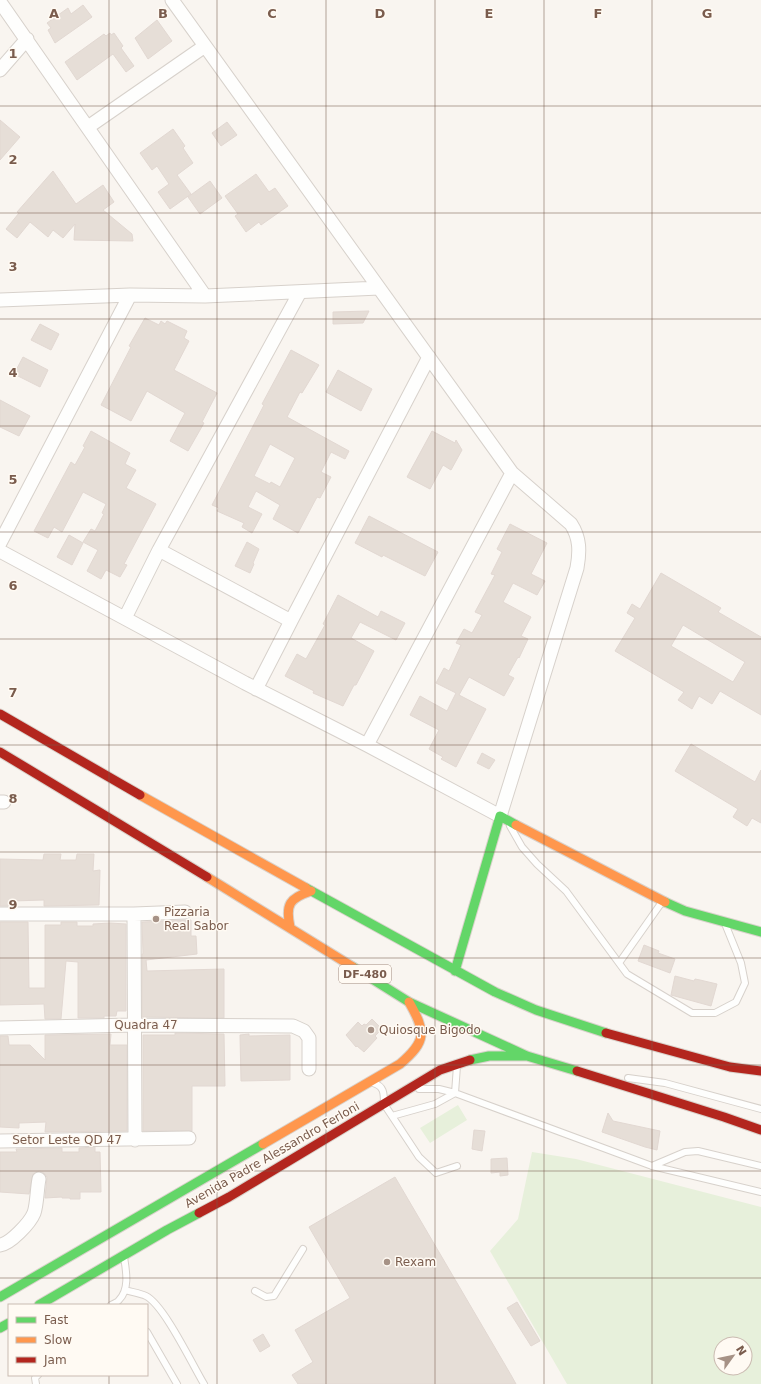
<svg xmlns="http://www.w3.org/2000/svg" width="761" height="1384" font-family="'DejaVu Sans',sans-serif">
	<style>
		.green { fill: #e7f0db; fill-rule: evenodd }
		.building { fill: #e6ded7; stroke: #e2d8d2; fill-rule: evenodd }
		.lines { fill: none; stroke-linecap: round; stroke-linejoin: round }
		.lane-casing { stroke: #d7d1cb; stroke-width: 8 }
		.street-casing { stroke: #d7d1cb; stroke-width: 15 }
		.fast-casing { stroke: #d9d2cb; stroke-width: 11 }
		.slow-casing { stroke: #d9d2cb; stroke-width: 11 }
		.jam-casing { stroke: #d9d2cb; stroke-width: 11 }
		.lane { stroke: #fefefd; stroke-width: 6 }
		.street { stroke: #fefefd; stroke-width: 13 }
		.fast { stroke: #63d668; stroke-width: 9 }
		.slow { stroke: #ff974d; stroke-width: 9 }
		.jam { stroke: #b3261e; stroke-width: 9 }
		.grid { fill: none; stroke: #7a5c4d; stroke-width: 1; stroke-opacity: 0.55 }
		.poi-dot { fill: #a69286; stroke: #fffaf3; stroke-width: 1.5 }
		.labels { text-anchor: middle; stroke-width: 3; stroke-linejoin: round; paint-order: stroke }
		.shield { fill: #fffaf3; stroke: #a28b7f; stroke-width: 1 }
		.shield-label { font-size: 11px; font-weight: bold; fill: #7a5c4d }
		.poi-label { font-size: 12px; fill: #7a5c4d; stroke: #fffaf3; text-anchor: start }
		.street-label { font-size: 12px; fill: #7a5c4d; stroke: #fffaf3 }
		.grid-label { font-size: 13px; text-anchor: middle; font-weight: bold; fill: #7a5c4d; stroke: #fffaf3; stroke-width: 3; stroke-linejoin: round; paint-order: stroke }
	</style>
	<rect width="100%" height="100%" fill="#f9f5f0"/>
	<path class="green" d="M458,1105l9,15 -37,23 -10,-15z
		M532,1152l44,7 185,48v177h-194l-77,-133 28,-32zM721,1344h24v24h-24z"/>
	<path class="building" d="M83,5l9,12 -37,26 -7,-13 3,-2 -4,-5 21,-15 3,6z
		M157,20l15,21 -24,18 -13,-21z
		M110,33l1,2 3,-2 9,13 -2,2 13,18 -8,6 -13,-18 -36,26 -12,-18 39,-28 2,2z
		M0,120l20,17 -20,23z
		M227,122l10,13 -16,11 -9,-13z
		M173,129l12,17 -2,2 10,15 -16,12 14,19 -21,15 -12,-17 11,-8 -12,-18 -5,4 -12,-17z
		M53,171l23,33 27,-19 11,17 -11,8 29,24 1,7 -59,-1 1,-16 -12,14 -10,-8 -5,7 -18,-15 -13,16 -11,-9 13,-16 -2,-1z
		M256,174l13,18 6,-4 13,18 -27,19 -2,-3 -13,10 -11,-16 3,-2 -13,-18z
		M210,181l12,17 -22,16 -12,-17z
		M369,311l-6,12 -30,1v-12z
		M145,318l14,7 2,-4 4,3 2,-3 20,10 -3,7 5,3 -15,29 43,23 -15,29 2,1 -16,28 -18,-10 15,-28 -38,-22 -16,30 -30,-16 30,-58 -2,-1z
		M40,324l19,10 -8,16 -20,-10z
		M291,350l28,15 -17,28 -2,-1 -13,25 62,34 -4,8 -14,-7 -10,20 10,5 -11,21 -3,-1 -19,36 -25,-14 7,-14 -24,-14 -8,16 14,7 -10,19 -10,-6 2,-4 -27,-12 2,-3 -7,-3 52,-100 -2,-1zM270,444l25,14 -15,29 -9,-5 -1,2 -16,-8z
		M23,357l25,13 -8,17 -26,-13z
		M338,370l34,19 -11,22 -35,-19z
		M0,400l30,16 -11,20 -19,-9z
		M91,431l39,22 -5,11 11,6 -10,18 30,16 -32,60 3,1 -7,12 -14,-7 -5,9 -14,-8 11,-21 -15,-8 8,-13 4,2 9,-17 -2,-1 4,-9 -23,-12 -21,40 -8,-5 -6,11 -14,-7 37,-69 4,3 10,-18 -2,-1z
		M432,431l23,12 1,-3 6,10 -11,20 -8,-5 -13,24 -23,-12z
		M369,516l69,36 -13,24 -42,-21 -1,2 -27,-14z
		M510,524l37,19 -16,31 14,7 -8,14 -24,-12 -10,19 28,15 -10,19 7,3 -9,19 -1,-1 -10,18 6,3 -10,18 -35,-19 -10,18 27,14 -30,58 -15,-8 2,-2 -14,-8 10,-19 -29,-15 10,-19 27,15 9,-18 -20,-10 8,-15 5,3 12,-26 -5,-2 8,-14 8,4 10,-18 -7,-3 20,-37 -4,-1 11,-22 -5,-3z
		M69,535l14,8 -11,22 -15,-8z
		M247,542l12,7 -6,14 1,1 -4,9 -15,-7z
		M661,573l60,35 -3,4 43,25v78l-41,-24 -8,13 -13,-8 -7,13 -14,-9 6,-8 -69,-41 20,-33 -8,-5 5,-9 8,5zM683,625l62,37 -12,20 -62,-36z
		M338,595l40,22 3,-6 24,12 -9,17 -36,-18 -9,16 23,13 -18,34h-2l-11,21 -30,-13 1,-2 -29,-15 12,-22 9,5 19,-34 -2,-1z
		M691,744l64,38 6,-12v53l-9,-5 -5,8 -14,-9 5,-8 -63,-38z
		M482,753l13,7 -6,9 -12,-6z
		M44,854h17l-1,6h16l1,-6h17l-1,17 7,-1 -1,35 -55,1v-6l-32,1v5h-12v-47l43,1z
		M191,920v16h5l1,18 -51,6 1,11 77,-2v49l-82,-1v-63h1l-1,-32z
		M0,922h28l1,66h16v-63h16v-3h16v4h16v-2l17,-1 16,1v87h-9l-1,5h-12v2h-26v-56l-12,-1 -5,58h-16l-1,-15 -44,1z
		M644,945l15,6 -1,2 17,6 -5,14 -32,-12z
		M675,976l19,5 1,-2 5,1 17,4 -6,22 -40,-11z
		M372,1019l10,10 -7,7 2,2 -13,14 -7,-6 -1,1 -10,-12 12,-13 4,4 2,-2 2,1z
		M175,1033l49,1 1,52h-33v45h-49v-96h32z
		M111,1034l-1,11h17v86l-82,1 1,-10 -27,1v5l-19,-1v-91h8l1,9h21l15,15v-25z
		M249,1034v2l41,-1v45l-49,1 -1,-46z
		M608,1113l5,8 47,10 -3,19 -12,-3 -43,-15z
		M474,1130l11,1 -3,20 -10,-2z
		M95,1147v5h5l1,40h-21v7h-10v-1h-8v-1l-17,1 2,-21 -3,-4 -4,-2 -4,1 -3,2 -4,20 -29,-2v-40h17l-1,-3 46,-1v4h17v-4z
		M507,1158l1,17 -8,1v-4l-9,1v-14z
		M395,1177l116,198 5,9h-218l-6,-9 21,-13 -18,-32 55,-32 -41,-71z
		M517,1302l23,39 -9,5 -24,-38z
		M263,1334l7,12 -10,6 -7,-12z"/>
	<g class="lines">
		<defs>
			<path id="lane" d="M510,826l12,21 15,17 29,27 61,83 65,39h23l21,-11 9,-19 -4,-20 -15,-37
				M619,963l43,-61
				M628,1078l37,5 96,26
				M373,1083c11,3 11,10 11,21l35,53 17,16 21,-7
				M419,1089h20l16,4 197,73 109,26
				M455,1093l2,-27
				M392,1116l43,-12 20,-11
				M652,1166l33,-14 13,-1 63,15
				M125,1290c6,2 15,3 21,6 18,9 46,68 58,88
				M255,1291l11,6 8,-1 29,-47
				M111,1305c2,-1 7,-3 8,-5 11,-11 7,-30 5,-43
				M147,1332l30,52
				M36,1384l-1,-6 3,-3"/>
			<path id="street" d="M0,2l205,294
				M0,70l27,-31
				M88,127l117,-81
				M0,300l130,-5 75,1 174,-8
				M0,543l130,-248
				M159,550l132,71 138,-264
				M0,551l245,132 122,62 133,71 77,-248c3,-17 3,-30 -6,-44l-59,-51 -340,-473
				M125,618l34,-68 141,-258
				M256,689l35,-68
				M367,745l145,-272
				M0,802h4
				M0,914h134l51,-2
				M134,914l1,226
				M0,1028l133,-3 160,1 11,5 5,7v31
				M0,1141l189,-3
				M0,1245c10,-1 30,-22 34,-32 3,-8 3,-24 5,-34"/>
			<path id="fast" d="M306,888l189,104 41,18 70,23
				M665,902l20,9 76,21
				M353,967l56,35 118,54 50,15
				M455,971l45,-155 16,9
				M470,1060l19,-4h38
				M0,1297l263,-153
				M39,1305l128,-75 32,-17
				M0,1328l9,-5"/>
			<path id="slow" d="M140,795l166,93
				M516,825l149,77
				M207,877l146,90
				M290,927c-5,-23 0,-29 21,-36
				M263,1144l137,-80c27,-23 26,-32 9,-62"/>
			<path id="jam" d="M0,714l140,81
				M0,752l207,125
				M606,1033l124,34 31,4
				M577,1071l147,46 37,13
				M199,1213l30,-16 211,-127 30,-10"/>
		</defs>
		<use href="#lane" class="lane-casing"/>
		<use href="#street" class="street-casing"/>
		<use href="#fast" class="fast-casing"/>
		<use href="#slow" class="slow-casing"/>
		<use href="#jam" class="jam-casing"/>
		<use href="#lane" class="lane"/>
		<use href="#street" class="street"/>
		<use href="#fast" class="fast"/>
		<use href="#slow" class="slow"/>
		<use href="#jam" class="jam"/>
	</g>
	<path class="grid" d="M109,0v1305M217,0v1384M326,0v1384M435,0v1384M544,0v1384M652,0v1384M0,106h761M0,213h761M0,319h761M0,426h761M0,532h761M0,639h761M0,745h761M0,852h761M0,958h761M0,1065h761M0,1171h761M0,1278h761M109,1375v9"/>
	<g class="poi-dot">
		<circle cx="156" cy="919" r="4"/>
		<circle cx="371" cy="1030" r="4"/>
		<circle cx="387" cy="1262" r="4"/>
	</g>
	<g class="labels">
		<rect class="shield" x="339" y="965" width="52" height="18" rx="3"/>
		<g class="shield-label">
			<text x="365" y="978">DF-480</text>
		</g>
		<g class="poi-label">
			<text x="164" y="916">Pizzaria<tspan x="164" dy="14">Real Sabor</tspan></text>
			<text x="379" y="1034">Quiosque Bigodo</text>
			<text x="395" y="1266">Rexam</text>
		</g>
		<g class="street-label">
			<text x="146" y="1029">Quadra 47</text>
			<text x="67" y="1144">Setor Leste QD 47</text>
			<text transform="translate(272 1155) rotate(-30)" y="4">Avenida Padre Alessandro Ferloni</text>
		</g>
	</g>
	<g class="grid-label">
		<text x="54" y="18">A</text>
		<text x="163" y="18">B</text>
		<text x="272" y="18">C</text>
		<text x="380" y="18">D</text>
		<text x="489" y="18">E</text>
		<text x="598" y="18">F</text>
		<text x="707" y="18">G</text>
		<text x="13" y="58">1</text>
		<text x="13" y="164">2</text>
		<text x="13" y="271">3</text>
		<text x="13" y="377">4</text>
		<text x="13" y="484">5</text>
		<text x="13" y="590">6</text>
		<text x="13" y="697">7</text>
		<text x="13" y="803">8</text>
		<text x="13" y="909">9</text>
	</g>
	<rect x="8" y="1304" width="140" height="72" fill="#fffaf3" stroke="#cabbb1"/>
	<rect x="16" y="1317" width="20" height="6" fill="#63d668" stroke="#cabbb1"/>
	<text x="44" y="1324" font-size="12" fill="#7a5c4d">Fast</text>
	<rect x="16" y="1337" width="20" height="6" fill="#ff974d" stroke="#cabbb1"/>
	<text x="44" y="1344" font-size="12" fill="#7a5c4d">Slow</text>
	<rect x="16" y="1357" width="20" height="6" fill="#b3261e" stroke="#cabbb1"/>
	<text x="44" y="1364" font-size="12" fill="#7a5c4d">Jam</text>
	<g transform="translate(733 1356) rotate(57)"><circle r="19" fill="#fffaf3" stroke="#cabbb1"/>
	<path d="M0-3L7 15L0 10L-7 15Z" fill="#a69286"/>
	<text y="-6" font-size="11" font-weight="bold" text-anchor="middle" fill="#7a5c4d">N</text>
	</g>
</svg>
